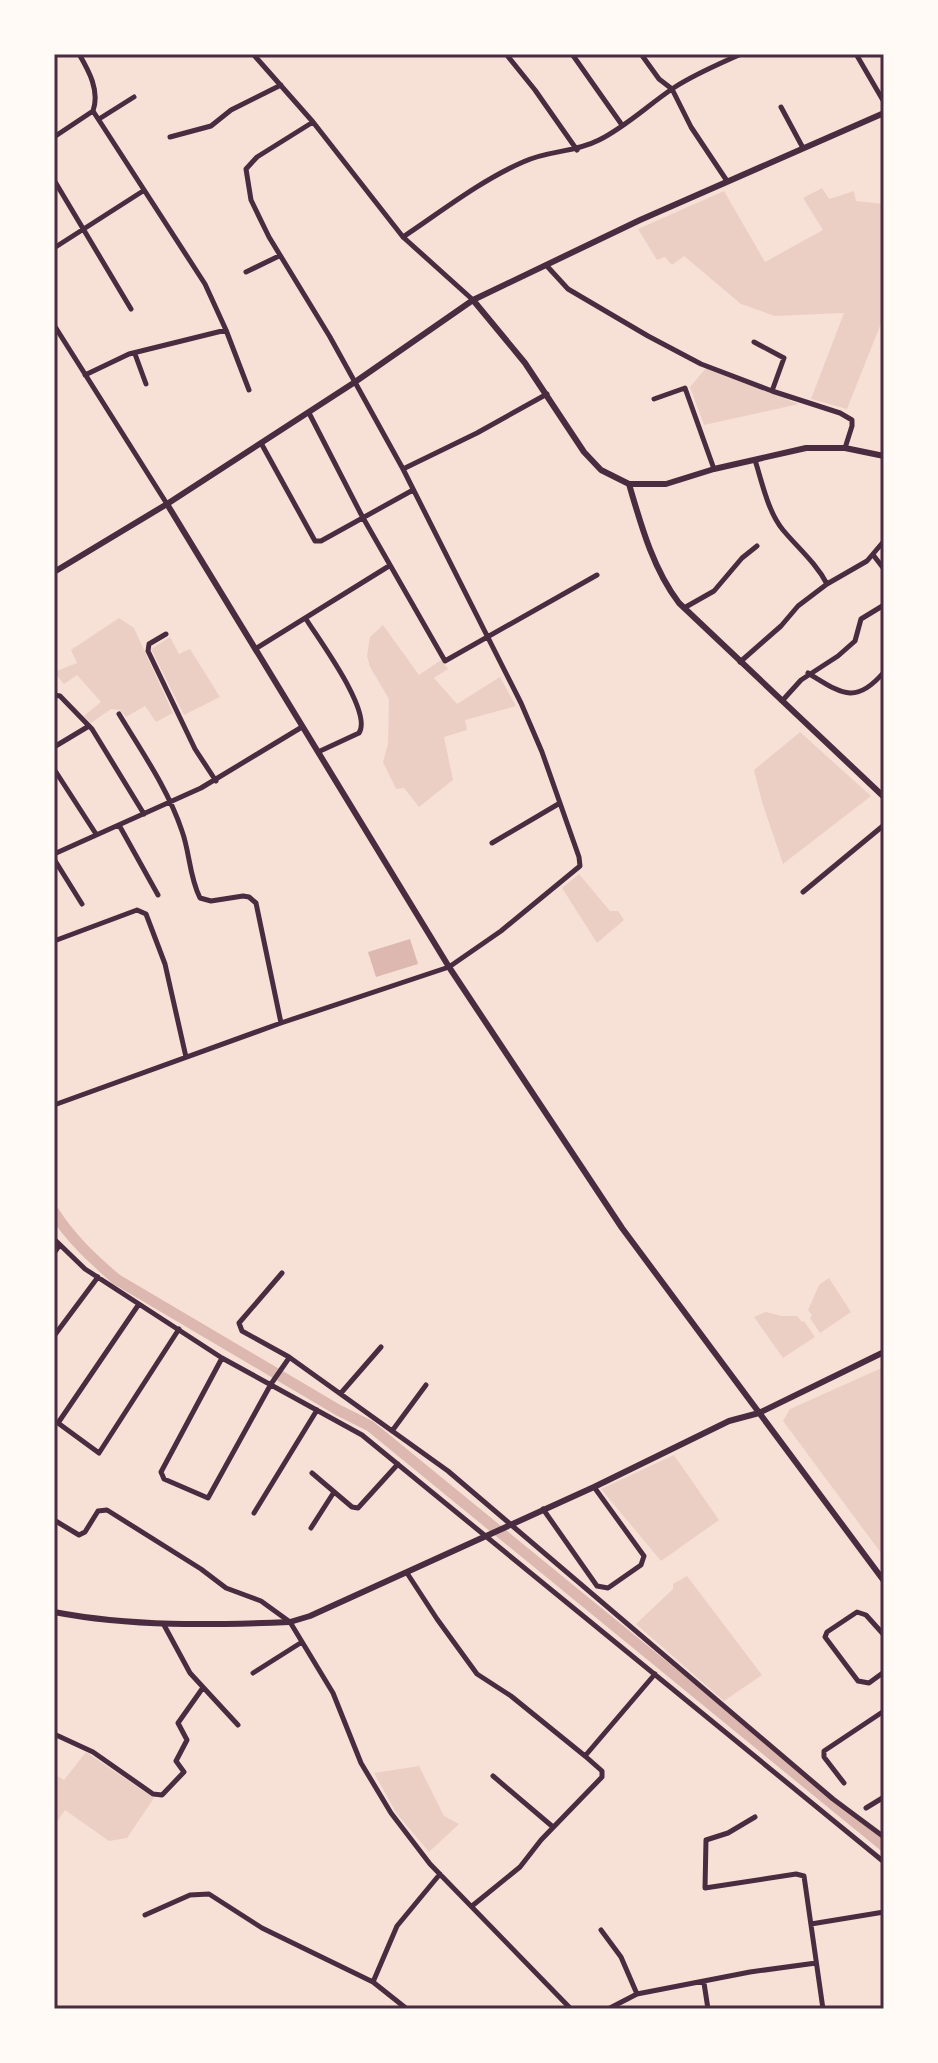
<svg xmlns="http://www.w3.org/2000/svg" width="938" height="2063" font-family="Mulish,sans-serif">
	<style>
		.green { fill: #ebcfc5 }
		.water { fill: #dcb8b0 }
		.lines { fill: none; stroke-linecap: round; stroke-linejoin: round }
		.canal { stroke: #dcb8b0; stroke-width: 11 }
		.minor { stroke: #4a2c40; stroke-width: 5 }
		.tertiary { stroke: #4a2c40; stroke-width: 6 }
		.neatline { fill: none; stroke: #4a2c40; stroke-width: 3 }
	</style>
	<rect width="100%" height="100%" fill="#f7e1d7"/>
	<path class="green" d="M822,188l7,11 25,-8 2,10 28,3v112l-37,93 -36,-10 33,-86 -69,3 -34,-12 -57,-48 -12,9 -7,-8 -8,3 -19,-31 86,-38 41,71 58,-32 -20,-32z
		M706,368l93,36 -95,21 -14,-38z
		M119,618l15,10 39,85 -17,9 -11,-16 -19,11 -6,-7 -9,-1 -20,14 -7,-7 17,-14 -24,-27 -13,9 -10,-12 23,-9 -6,-13z
		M383,625l36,50 22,-15 7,9 -14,9 23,26 43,-27 16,29 -51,14 2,10 -23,7 9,43 -34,27 -15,-19 -8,1 -13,-27 5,-18 1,-45 -19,-32 -3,-11 3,-19z
		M170,637l9,17 11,-5 30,48 -36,18 -33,-66z
		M800,732l71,64 -88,68 -21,-62 -8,-32z
		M579,874l31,37h8l6,9 -27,23 -35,-55z
		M829,1278l22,34 -31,21 -10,-15 2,-3 -4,-5 11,-25z
		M766,1312l15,4h16l5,6 2,-1 11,16 -32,21 -29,-41z
		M884,1367v190l-101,-136 7,-12z
		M674,1455l45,65 -58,41 -60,-72z
		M687,1576l75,99 -38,26 -88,-77 37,-35v-5z
		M86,1752l68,46 -27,40 -18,3 -44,-31 -11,16v-52l10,6z
		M419,1766l25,50 15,8 -30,28 -32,-38 -23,-41z"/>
	<path class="water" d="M410,939l8,25 -42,13 -8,-25z"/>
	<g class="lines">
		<path class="canal" d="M54,1212c16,26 39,47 62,67l222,131 32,16 514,420"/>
		<path class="minor" d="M79,54c10,17 21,37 14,57l112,173 21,46 23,60
			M253,54l60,68 90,115 70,63
			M506,54l29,36 42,60
			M572,54l50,71
			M641,54l18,25 13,10 19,38 36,54
			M856,54l28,48
			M781,107l22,41
			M99,119l35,-22
			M54,137l39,-26
			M170,137l41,-11 20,-16 50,-25
			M54,180l77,129
			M403,237c39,-26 77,-56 120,-75 25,-12 51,-9 76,-22 28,-14 50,-36 76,-53 20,-13 44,-23 66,-33
			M54,248l89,-57
			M546,265l22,24 80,47 53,28 71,27
			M246,272l33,-16
			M54,325l113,179
			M754,342l30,16 -12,33 68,22 12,7v6l-7,22
			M135,354l11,30
			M85,375l44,-21 97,-24
			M654,399l31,-11 29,81
			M309,413l53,103 83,145 152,-86
			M261,443l54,98h6l92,-51
			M403,469l74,-36 70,-39
			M874,556l10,13
			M827,584l40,-23 17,-20
			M684,608l30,-17 28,-33 15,-12
			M306,619c13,21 67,93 53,114l-41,19
			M166,634l-17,10 -1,7 47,98 21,32
			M255,649l134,-83
			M740,662l41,-36 17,-20 29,-22c-11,-21 -29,-36 -44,-54 -15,-18 -21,-48 -28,-70
			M808,673c33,20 47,33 76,-1
			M54,695l6,1 32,33 52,85
			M782,701l19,-21 37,-24 17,-15 6,-22 23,-14
			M119,714c23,38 49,75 63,117 8,22 7,45 18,67l11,3 32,-5 6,1 7,6 25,120
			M54,747l35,-21
			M54,769l42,65
			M119,825l39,70
			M492,843l68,-40
			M54,854l147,-66 101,-61
			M54,859l28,45
			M803,892l81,-67
			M54,941l83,-31 9,4 19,50 21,93
			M54,1105l227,-82 168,-56 52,-36 79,-65 -1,-9 -37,-105 -21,-49 -118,-234 -73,-132 -61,-100 -18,-37 -5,-31 11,-12 56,-35
			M54,1239l31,30 137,89 140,77 522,427
			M54,1253l5,-7
			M282,1273l-43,50 3,8 47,26 159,114 385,328 51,38
			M139,1304l-81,119 41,30 80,-124
			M54,1336l44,-59
			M222,1358l-61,114 3,7 44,19 63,-114 18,-26
			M341,1393l40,-46
			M392,1431l34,-46
			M312,1473l40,34 6,1 40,-44
			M543,1509l54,77 11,2 33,-23 3,-9 -50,-69
			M254,1513l63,-103
			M54,1520l25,15 6,-3 13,-21 9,-1 94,59 25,19 35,13 29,21 43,71 28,70 30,50 39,51 141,145
			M311,1528l23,-36
			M407,1573l30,46 40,55 34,22 74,60
			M164,1625l26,48 48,52
			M884,1635l-18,-20 -9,-3 -30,20 -2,5 33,44 11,2 15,-11
			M253,1673l49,-31
			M54,1734l39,18 60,42 9,1 22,-23 -8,-11 11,-21 -9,-17 24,-34
			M493,1776l60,51
			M844,1783l-20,-26v-6l60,-40
			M866,1808l18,-11
			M755,1817l-27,16 -22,7 -1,48 91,-14 8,2 19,133
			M472,1906l48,-39 21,-27 61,-63v-6l-17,-15 70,-82
			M145,1915l45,-20 19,-1 53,34 111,54 34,27
			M811,1924l73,-12
			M601,1930l20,27 16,37
			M373,1982l24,-56 43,-52
			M704,1983l4,26
			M121,2009h53
			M608,2009l29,-15 113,-22 66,-9"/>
		<path class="tertiary" d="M473,300l52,63 59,89 17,18 28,14h37l48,-15 92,-21h39l39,8
			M629,484c12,41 24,85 50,119l205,194
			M167,504l282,463 173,261 262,353
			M54,572l113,-68 188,-122 118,-82 167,-80 244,-107
			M54,1612c78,15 157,13 236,10l20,-6 284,-129 135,-66 30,-8 125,-61"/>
	</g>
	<rect width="938" height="2063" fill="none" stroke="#fffaf5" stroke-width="112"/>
	<rect x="56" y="56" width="826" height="1951" class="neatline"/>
</svg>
